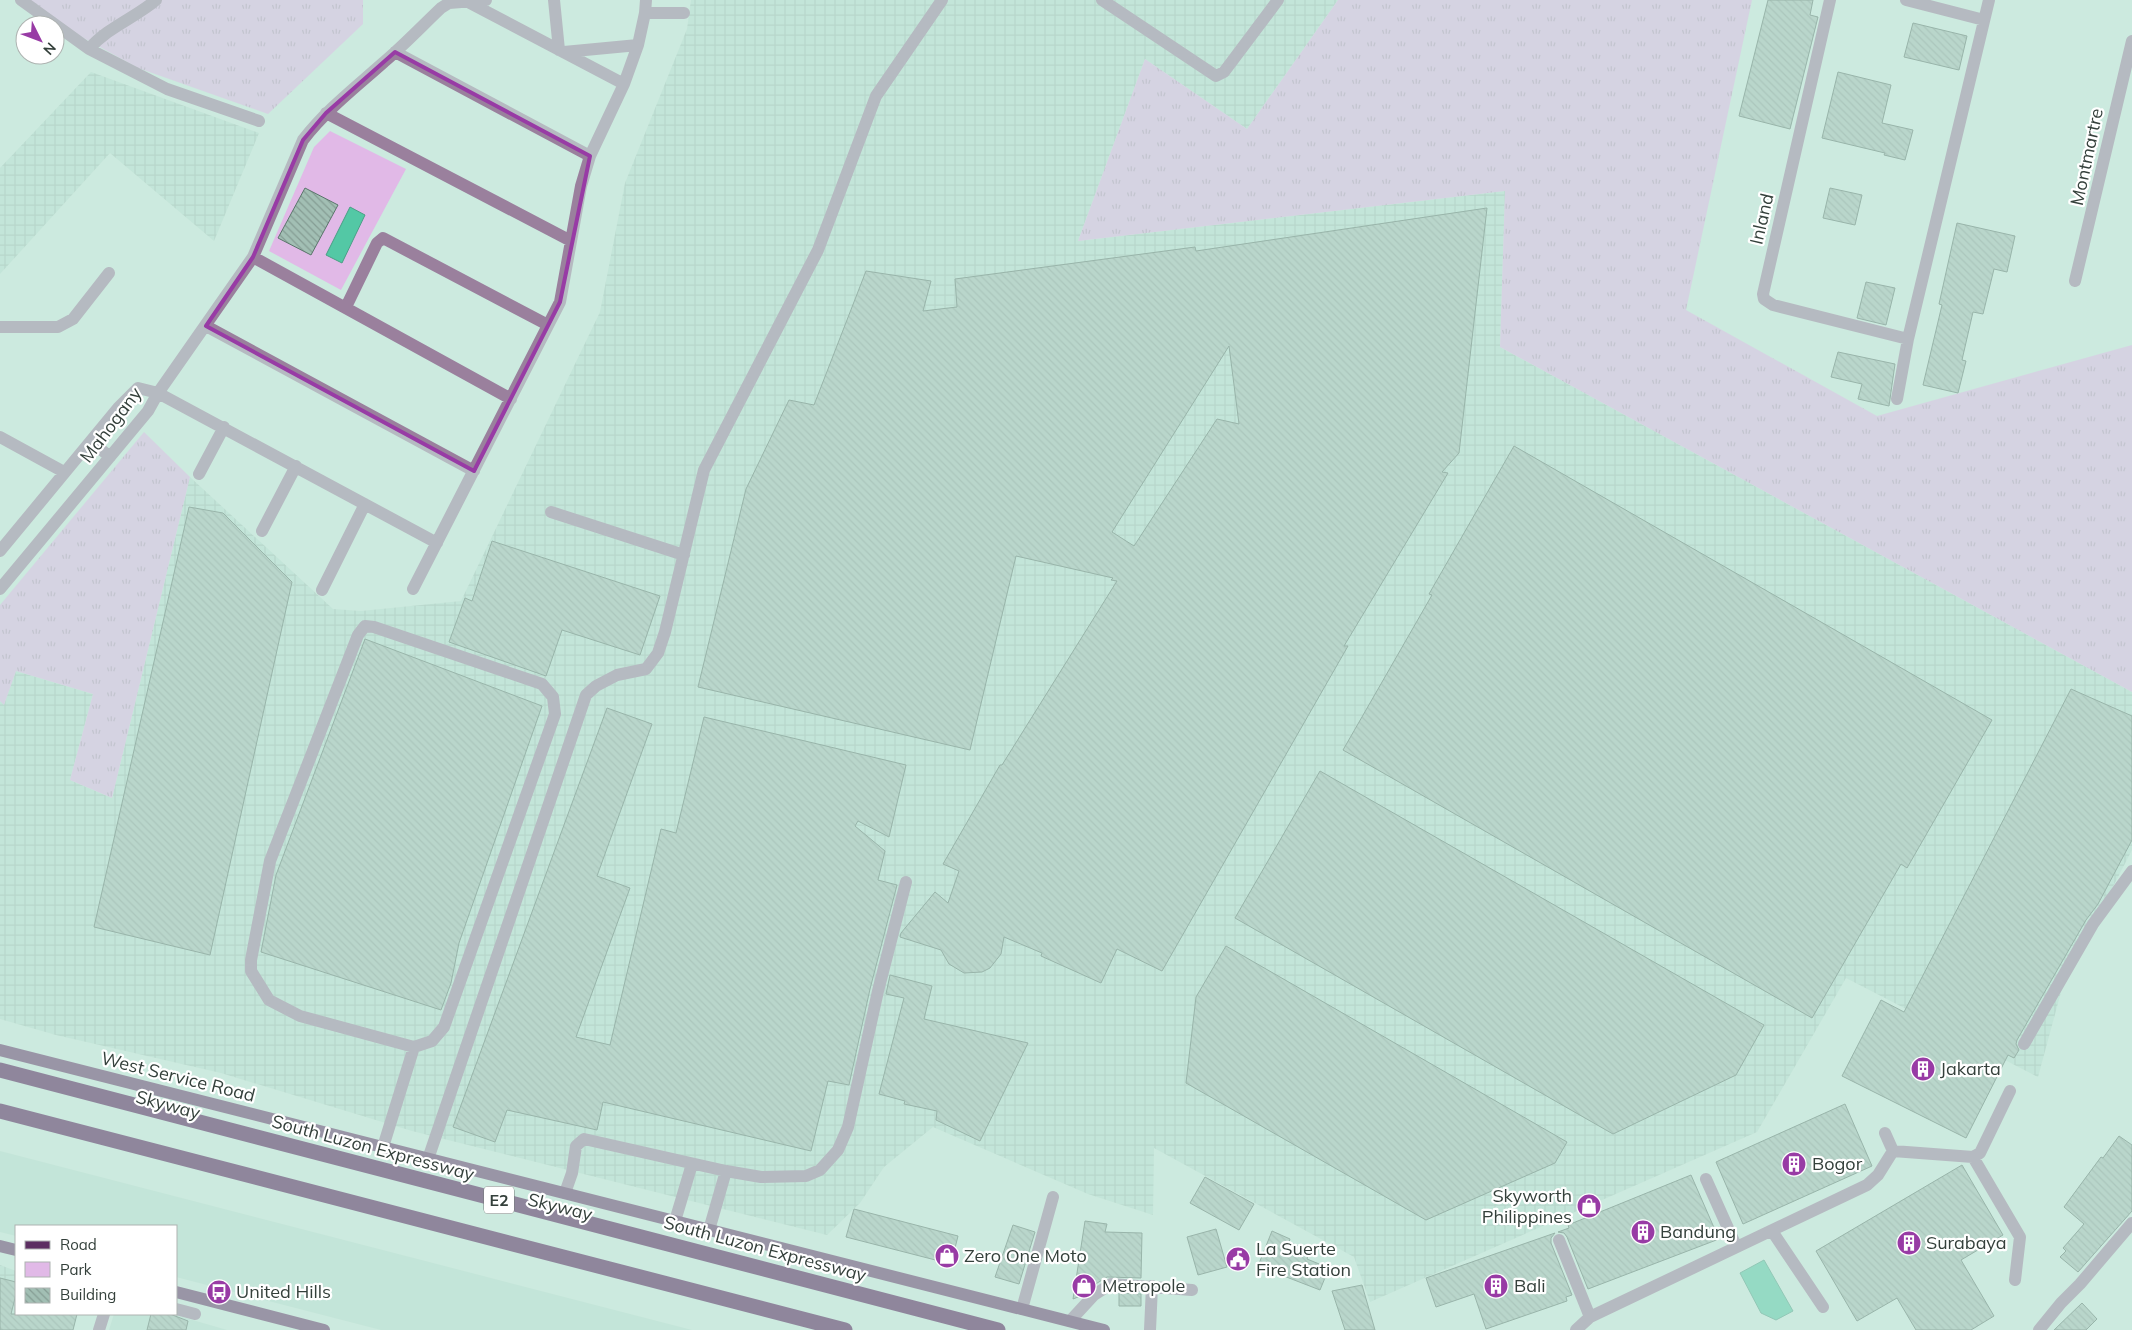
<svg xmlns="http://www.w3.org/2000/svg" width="2132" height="1330" font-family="Mulish,sans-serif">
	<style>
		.built { fill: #b9e0d2 }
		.industrial { fill: url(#industrial-grid) }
		.grass { fill: url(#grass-tufts) }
		.park { fill: #e1b9e7 }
		.water { fill: #53c8a5; stroke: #4a9f85 }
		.building { fill: url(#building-back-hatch); stroke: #5a756b; fill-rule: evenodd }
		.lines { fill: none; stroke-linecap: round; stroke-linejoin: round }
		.minor { stroke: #9a809d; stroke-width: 12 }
		.major { stroke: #5c2f62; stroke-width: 12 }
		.highway { stroke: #450e4d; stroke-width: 15 }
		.marked { fill: none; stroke: #983ba5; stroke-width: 4; stroke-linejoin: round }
		.labels { text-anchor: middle; stroke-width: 4.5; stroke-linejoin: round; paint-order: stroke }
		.shield { fill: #fff; stroke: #717976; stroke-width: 1 }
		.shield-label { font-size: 16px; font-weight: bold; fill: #34403b }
		.street-label { font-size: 18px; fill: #34403b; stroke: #fff }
		.poi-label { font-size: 18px; fill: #34403b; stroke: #fff; text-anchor: start }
	</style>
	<defs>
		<pattern id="industrial-grid" width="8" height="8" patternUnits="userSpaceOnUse" patternTransform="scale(1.25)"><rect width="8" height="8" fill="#b9e0d2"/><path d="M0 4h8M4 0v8" fill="none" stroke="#a0c1b5"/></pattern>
		<pattern id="grass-tufts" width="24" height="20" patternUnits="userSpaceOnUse" patternTransform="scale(1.25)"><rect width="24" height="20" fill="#e1b9e7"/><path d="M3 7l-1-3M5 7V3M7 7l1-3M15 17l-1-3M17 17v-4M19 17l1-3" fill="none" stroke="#b798bc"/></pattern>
		<pattern id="building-back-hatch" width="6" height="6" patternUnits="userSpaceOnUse" patternTransform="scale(1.25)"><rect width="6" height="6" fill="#a2bfb4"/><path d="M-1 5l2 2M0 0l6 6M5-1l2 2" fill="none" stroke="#859d94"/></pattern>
	</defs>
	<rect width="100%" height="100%" fill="#cceadf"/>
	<path class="built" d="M0,1151l692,179h-311l-205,-53v-51h-160v10l-16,-4z
		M114,1314h58l55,16h-118z"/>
	<path class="industrial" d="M691,0h647l-91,129 -102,-70 -67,182 427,-50 -5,156 632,345v158l-68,131 -26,96 -192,-99 -89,154 -387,170 -16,-45 -200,-109 -1,67 -65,-21 -155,-67 -49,40 -24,36 -33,32 -415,-104 -191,-58 -165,-38 -56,-16v-318l4,3 12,-33 77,23 -23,86 42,18 78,-321 143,132 28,2 100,-10 139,-289 25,-129 62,-154z
		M91,72l168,61 -45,108 -104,-88 -110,121v-106z
		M0,1265l16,6v43h7l-4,16h-19z"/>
	<path class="grass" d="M28,0h335v24l-95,90 -130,-46 -69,-38z
		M1338,0h414l-66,310 191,106 255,-71v347l-632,-345 5,-156 -427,50 67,-182 102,70z
		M144,432l46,45 -78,321 -42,-18 23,-86 -77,-23 -12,34 -4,-4v-96z"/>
	<path class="park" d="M330,131l76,38 -65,121 -72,-39 45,-104z"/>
	<path class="water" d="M350,207l15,8 -23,48 -16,-8z
		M1764,1260l29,51 -17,9 -15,-7 -21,-40z"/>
	<path class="building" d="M1768,0h45l-3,15 8,2 -28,112 -51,-13z
		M1913,23l54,13 -8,34 -55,-13z
		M1838,72l53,13 -9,38 31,7 -8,30 -21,-5 1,-2 -63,-15z
		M305,188l33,17 -27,50 -33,-17z
		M1830,188l32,7 -7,30 -32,-7z
		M1487,208l-28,245 -17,19 6,1 -104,173h4l-186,325 -45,-22 -16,34 -60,-27 1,-3 -38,-16 -3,17 -11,14 -8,4 -18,1 -15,-9 -8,-14 -41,-13 1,-4 34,-41 13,11 11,-32 -16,-7 57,-99h2l115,-184 -6,-1 2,-2 -97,-22 -46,194 -272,-63 48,-198 43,-89 25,5 52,-134 65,10 -8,30 34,-4 -2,-28 240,-32 1,4zM1229,346l10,78 -22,-5 -83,127 -22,-14z
		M1957,223l58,13 -8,36 -13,-3 -11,45 -10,-2 -11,48 4,1 -8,32 -35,-8 19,-80 -3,-1z
		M1866,282l29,6 -9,37 -29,-7z
		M1838,352l57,12 -6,42 -31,-7 4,-15 -31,-7z
		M1514,446l478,274 -85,148 -6,-4 -89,154 -469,-268 89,-155 -3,-1z
		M189,507l34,6 69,69 -82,373 -116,-28z
		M492,541l168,55 -20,59 -78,-25 -16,46 -97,-34 16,-44 7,3z
		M365,639l177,67 -83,237 -8,40 -10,27 -180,-58 15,-77z
		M2071,689l61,27v124l-34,64 -12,16 -69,120 -1,4 3,6 -5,8 -6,-3 -42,83 -124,-62 39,-76 23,12z
		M607,708l45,16 -55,152 33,12 -54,149 34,8 51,-216 15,4 28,-116 202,48 -17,72 -31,-16 -3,5 30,25 -7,29 19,5 -27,104 -21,96 -21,-4 -17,70 -208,-49 -6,28 -90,-20 -12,32 -42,-15z
		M1320,771l444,254 -28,50 -123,59 -378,-216z
		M1226,946l341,196 -12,21 -129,57 -240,-137 10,-86z
		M890,975l42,11 -8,33 104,24 -48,98 -44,-21 1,-9 -33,-7 1,-3 -26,-7 25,-96 -18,-4z
		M1845,1104l27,62 -129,58 -27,-62z
		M2119,1136l13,9v66l-54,61 -18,-15 6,-6 -3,-3 21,-24 -20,-17 37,-50 2,1z
		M1962,1165l41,70 -42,25 33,56 -23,14h-55l-19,-32 -40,23 -41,-70z
		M1691,1175l28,64 -131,50 -21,-52 -3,-4 -6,-1 11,-4 -1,-3z
		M1205,1177l49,27 -15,26 -49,-27z
		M854,1209l104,27 -7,28 -105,-27z
		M1085,1221l22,3 -2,8 37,1 -1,45 -34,-1 -18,11 -6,7 -10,4z
		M1013,1225l22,7 -16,52 -24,-7z
		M1216,1229l11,38 -29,8 -11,-38z
		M1272,1231l18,8 -1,3 21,9 -3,8 22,9 -9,22 -62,-24z
		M1555,1233l-4,5v5l21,52 -6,2 1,4 -81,28 -12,-35 -38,13 -10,-29z
		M0,1278l16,4v12l-5,20h66l-4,16h-73z
		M1362,1285l13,45h-30l-13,-39z
		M1119,1293l22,1v12h-22z
		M2082,1303l15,16 -11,11h-32z
		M151,1314h19l18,7 -2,9h-39z"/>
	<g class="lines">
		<path class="minor" d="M21,0l68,49 78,40 92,32
			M554,0l5,50
			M1102,0l114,76 8,-4 54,-72
			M1830,0l-67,294 1,5 9,6 135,34
			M1906,0l78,20
			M468,2l156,82
			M645,13h39
			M89,49c19,-22 46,-31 67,-49
			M395,52l195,104
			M564,52l74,-7
			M326,113l245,128
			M253,257l258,142
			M2075,281l57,-240
			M346,307l31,-64 6,-5 165,87
			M206,326l268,145
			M0,327h58l15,-8 36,-46
			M1897,399l11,-60 81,-339
			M0,437l64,35
			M91,441l19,16
			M199,474l25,-47
			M551,512l133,43
			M262,531l34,-65
			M0,551l118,-143 20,-20 20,5 279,150
			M0,589l148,-178 10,-18 95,-136 50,-117c23,-30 53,-53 81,-78 20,-17 38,-36 57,-54l8,-5 37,-3
			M413,589l147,-287 21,-116 9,-30 34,-72 14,-39 7,-32 1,-13
			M322,590l43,-86
			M365,626l9,1 168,57 11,13 2,17 -111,313 -12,14 -18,6 -114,-31 -31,-16 -18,-29v-11l19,-99 88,-226z
			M2024,1044l69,-120 39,-53
			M1885,1133l8,18
			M383,1147l31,-100
			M1973,1157l47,80 -5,43
			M428,1159l158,-464 10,-9 21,-11 29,-6 12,-16 7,-21 39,-162 114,-220 58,-154 66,-96
			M1706,1179l30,67
			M565,1193l7,-20 4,-27 8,-7 142,32 35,6 45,-1 14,-6 18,-20 10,-23 30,-136 28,-109
			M675,1221l17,-57
			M709,1230l17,-59
			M1772,1231l51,76
			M1559,1240l31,77
			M176,1309l19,5
			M1022,1309l31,-112
			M1070,1321l24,-26 17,-11 81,6
			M99,1330l5,-16
			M1150,1330l2,-44
			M1576,1330l14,-13 277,-132 11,-10 15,-24 80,6 7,-4 30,-62
			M2039,1330l22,-27 19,-19 52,-61"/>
		<path class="major" d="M0,1050l1104,280
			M0,1246l16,4
			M176,1292l148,38"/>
		<path class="highway" d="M0,1070l998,260
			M0,1111l845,219"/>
	</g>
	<path d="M0 0H2132V1330H0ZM395,52l195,104 -30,146 -86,169 -268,-145 47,-69 50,-117 23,-27z" fill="#cceadf" fill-opacity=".55" fill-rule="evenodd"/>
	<path class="marked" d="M395,52l195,104 -30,146 -86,169 -268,-145 47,-69 50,-117 23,-27z"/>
	<defs>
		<symbol id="building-disc" viewBox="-11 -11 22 22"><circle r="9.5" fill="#983ba5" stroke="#fff"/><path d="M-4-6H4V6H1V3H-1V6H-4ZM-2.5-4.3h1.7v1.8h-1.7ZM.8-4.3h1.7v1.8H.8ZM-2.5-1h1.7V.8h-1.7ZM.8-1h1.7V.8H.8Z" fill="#fff"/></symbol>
		<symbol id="shop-disc" viewBox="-11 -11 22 22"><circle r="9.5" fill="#983ba5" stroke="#fff"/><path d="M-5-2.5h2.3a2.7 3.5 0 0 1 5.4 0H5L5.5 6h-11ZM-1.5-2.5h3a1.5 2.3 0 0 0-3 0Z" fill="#fff"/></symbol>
		<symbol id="civic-disc" viewBox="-11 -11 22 22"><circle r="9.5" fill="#983ba5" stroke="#fff"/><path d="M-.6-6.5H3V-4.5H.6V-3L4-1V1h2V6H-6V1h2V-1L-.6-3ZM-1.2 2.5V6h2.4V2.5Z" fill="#fff"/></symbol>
		<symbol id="bus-disc" viewBox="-11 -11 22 22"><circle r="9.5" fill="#983ba5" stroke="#fff"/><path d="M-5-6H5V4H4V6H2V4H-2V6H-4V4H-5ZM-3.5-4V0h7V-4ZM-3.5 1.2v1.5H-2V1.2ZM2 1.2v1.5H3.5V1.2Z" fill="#fff"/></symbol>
	</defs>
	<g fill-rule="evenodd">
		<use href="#building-disc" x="1909" y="1055" width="28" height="28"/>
		<use href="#building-disc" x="1780" y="1150" width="28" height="28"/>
		<use href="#shop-disc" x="1575" y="1192" width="28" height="28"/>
		<use href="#building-disc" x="1629" y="1218" width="28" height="28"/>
		<use href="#building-disc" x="1895" y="1229" width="28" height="28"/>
		<use href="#shop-disc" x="933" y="1242" width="28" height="28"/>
		<use href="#civic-disc" x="1224" y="1245" width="28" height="28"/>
		<use href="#shop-disc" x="1070" y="1272" width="28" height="28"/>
		<use href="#building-disc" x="1482" y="1272" width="28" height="28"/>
		<use href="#bus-disc" x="205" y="1278" width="28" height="28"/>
	</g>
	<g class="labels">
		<rect class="shield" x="484" y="1186.5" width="30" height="27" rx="4"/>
		<g class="shield-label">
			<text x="499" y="1206">E2</text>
		</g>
		<g class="street-label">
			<text transform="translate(2087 157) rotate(-78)" y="6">Montmartre</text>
			<text transform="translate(1762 219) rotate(-77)" y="6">Inland</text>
			<text transform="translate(111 425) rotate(-53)" y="6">Mahogany</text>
			<text transform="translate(178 1077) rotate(14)" y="6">West Service Road</text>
			<text transform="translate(168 1105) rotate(15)" y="6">Skyway</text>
			<text transform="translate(373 1148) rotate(15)" y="6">South Luzon Expressway</text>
			<text transform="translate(560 1207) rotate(14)" y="6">Skyway</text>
			<text transform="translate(765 1249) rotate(15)" y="6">South Luzon Expressway</text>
		</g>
		<g class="poi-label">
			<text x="1940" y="1075">Jakarta</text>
			<text x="1812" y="1170">Bogor</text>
			<text x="1572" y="1202" text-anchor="end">Skyworth<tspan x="1572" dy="21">Philippines</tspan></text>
			<text x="1660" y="1238">Bandung</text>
			<text x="1926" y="1249">Surabaya</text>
			<text x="1256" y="1255">La Suerte<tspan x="1256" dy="21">Fire Station</tspan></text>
			<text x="964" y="1262">Zero One Moto</text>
			<text x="1102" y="1292">Metropole</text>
			<text x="1514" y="1292">Bali</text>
			<text x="236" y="1298">United Hills</text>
		</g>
	</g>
	<rect x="15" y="1225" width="162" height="90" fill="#ffffff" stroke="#aeb3b1"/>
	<rect x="25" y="1241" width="25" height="8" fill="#5c2f62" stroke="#aeb3b1"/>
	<text x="60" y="1250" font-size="15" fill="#34403b">Road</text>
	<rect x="25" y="1262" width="25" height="15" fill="#e1b9e7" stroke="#aeb3b1"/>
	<text x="60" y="1275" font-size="15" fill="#34403b">Park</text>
	<rect x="25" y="1288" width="25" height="15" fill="url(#building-back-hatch)" stroke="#aeb3b1"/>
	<text x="60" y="1300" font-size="15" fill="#34403b">Building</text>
	<g transform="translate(40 40) rotate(132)"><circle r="24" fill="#ffffff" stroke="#aeb3b1"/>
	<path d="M0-4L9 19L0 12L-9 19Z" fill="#983ba5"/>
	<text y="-8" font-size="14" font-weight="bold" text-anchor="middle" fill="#34403b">N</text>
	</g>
</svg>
